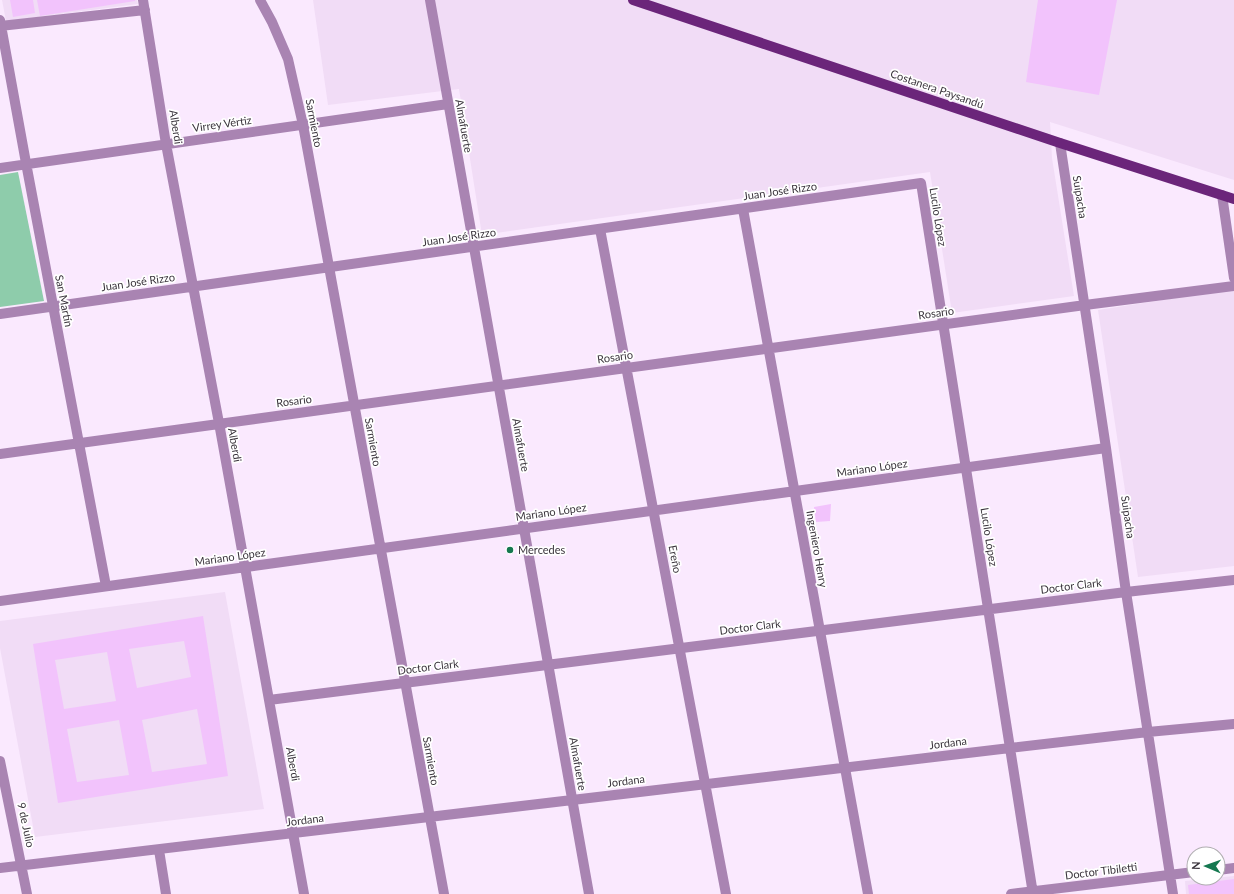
<svg xmlns="http://www.w3.org/2000/svg" width="1234" height="894" font-family="Lato,sans-serif">
	<style>
		.built { fill: #f1dcf6 }
		.green { fill: #8eccab }
		.building { fill: #f2c3fc; fill-rule: evenodd }
		.lines { fill: none; stroke-linecap: round; stroke-linejoin: round }
		.minor { stroke: #a984b2; stroke-width: 10 }
		.major { stroke: #6b257a; stroke-width: 10 }
		.poi-dot { fill: #157850; stroke: #fff; stroke-width: 1.5 }
		.labels { text-anchor: middle; stroke-width: 3.5; stroke-linejoin: round; paint-order: stroke }
		.street-label { font-size: 11px; fill: #3a343c; stroke: #fff }
		.poi-label { font-size: 11px; fill: #3a343c; stroke: #fff; text-anchor: start }
	</style>
	<rect width="100%" height="100%" fill="#fae9fe"/>
	<path class="built" d="M2,0h135l1,4 -132,17z
		M313,0h921v180l-184,-58 2,36 22,138 -122,17 -22,-141 -448,63 -23,-146 -131,16z
		M1234,289v277l-96,11 -40,-267z
		M225,592l39,217 -229,28 -35,-189v-27z
		M1234,876v18h-48l-1,-13z"/>
	<path class="green" d="M18,172l26,129 -44,6v-132z"/>
	<path class="building" d="M10,0h23l2,13 -22,4z
		M37,0h98v1l-95,15z
		M1038,0h79l-18,95 -73,-13z
		M831,504l-1,17 -14,1 -2,-15z
		M203,616l25,160 -170,27 -25,-159zM184,641l7,36 -54,11 -8,-39zM107,652l9,49 -52,8 -9,-49zM197,709l10,55 -55,8 -10,-52zM119,720l10,55 -52,7 -10,-53z
		M1234,879v15h-45l-1,-9z"/>
	<g class="lines">
		<path class="minor" d="M143,0l23,144 53,279 85,471
			M260,0l12,22 16,37 15,66 141,769
			M430,0l159,894
			M0,20l26,143 80,423
			M0,26l145,-16
			M1060,143l46,305 20,144 47,302
			M0,168l448,-64
			M1222,195l12,83
			M743,209l125,685
			M600,229l126,665
			M0,314l921,-131 112,711
			M0,454l1085,-149 149,-19
			M0,601l1106,-153
			M269,700l857,-108 108,-12
			M0,761l27,133
			M159,850l7,44
			M0,868l1010,-120 138,-16 86,-8
			M1218,870l16,-2
			M1011,894l183,-22"/>
		<path class="major" d="M633,0l427,143 174,56"/>
	</g>
	<circle class="poi-dot" cx="510" cy="550" r="4"/>
	<g class="labels">
		<g class="street-label">
			<text transform="translate(937 89) rotate(19)" y="4">Costanera Paysandú</text>
			<text transform="translate(314 123) rotate(79)" y="4">Sarmiento</text>
			<text transform="translate(222 124) rotate(-8)" y="4">Virrey Vértiz</text>
			<text transform="translate(464 126) rotate(80)" y="4">Almafuerte</text>
			<text transform="translate(176 127) rotate(81)" y="4">Alberdi</text>
			<text transform="translate(780 191) rotate(-8)" y="4">Juan José Rizzo</text>
			<text transform="translate(1080 197) rotate(81)" y="4">Suipacha</text>
			<text transform="translate(938 217) rotate(81)" y="4">Lucilo López</text>
			<text transform="translate(459 237) rotate(-8)" y="4">Juan José Rizzo</text>
			<text transform="translate(138 282) rotate(-8)" y="4">Juan José Rizzo</text>
			<text transform="translate(64 301) rotate(79)" y="4">San Martín</text>
			<text transform="translate(936 313) rotate(-8)" y="4">Rosario</text>
			<text transform="translate(615 357) rotate(-8)" y="4">Rosario</text>
			<text transform="translate(294 401) rotate(-7)" y="4">Rosario</text>
			<text transform="translate(373 442) rotate(80)" y="4">Sarmiento</text>
			<text transform="translate(235 445) rotate(80)" y="4">Alberdi</text>
			<text transform="translate(521 445) rotate(80)" y="4">Almafuerte</text>
			<text transform="translate(872 468) rotate(-8)" y="4">Mariano López</text>
			<text transform="translate(551 512) rotate(-8)" y="4">Mariano López</text>
			<text transform="translate(1128 517) rotate(82)" y="4">Suipacha</text>
			<text transform="translate(989 537) rotate(81)" y="4">Lucilo López</text>
			<text transform="translate(817 549) rotate(80)" y="4">Ingeniero Henry</text>
			<text transform="translate(230 557) rotate(-8)" y="4">Mariano López</text>
			<text transform="translate(675 559) rotate(79)" y="4">Ereño</text>
			<text transform="translate(1071 586) rotate(-7)" y="4">Doctor Clark</text>
			<text transform="translate(750 627) rotate(-7)" y="4">Doctor Clark</text>
			<text transform="translate(428 667) rotate(-7)" y="4">Doctor Clark</text>
			<text transform="translate(948 743) rotate(-7)" y="4">Jordana</text>
			<text transform="translate(431 761) rotate(80)" y="4">Sarmiento</text>
			<text transform="translate(293 764) rotate(80)" y="4">Alberdi</text>
			<text transform="translate(578 764) rotate(80)" y="4">Almafuerte</text>
			<text transform="translate(626 781) rotate(-7)" y="4">Jordana</text>
			<text transform="translate(305 820) rotate(-7)" y="4">Jordana</text>
			<text transform="translate(26 825) rotate(78)" y="4">9 de Julio</text>
			<text transform="translate(1101 871) rotate(-7)" y="4">Doctor Tibiletti</text>
		</g>
		<g class="poi-label">
			<text x="518" y="554">Mercedes</text>
		</g>
	</g>
	<g transform="translate(1206 866) rotate(272)"><circle r="19" fill="#ffffff" stroke="#b0aeb1"/>
	<path d="M0-3L7 15L0 10L-7 15Z" fill="#157850"/>
	<text y="-6" font-size="11" font-weight="bold" text-anchor="middle" fill="#3a343c">N</text>
	</g>
</svg>
